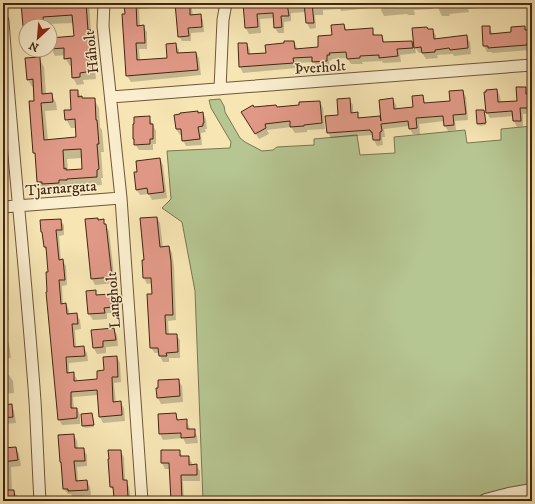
<svg xmlns="http://www.w3.org/2000/svg" width="535" height="504" font-family="'IM FELL DW Pica',serif">
	<style>
		.green { fill: #b6c692; stroke: #7c7652 }
		.shadow { fill: #0003; fill-rule: evenodd }
		.building { fill: #e19987; stroke: #432711; fill-rule: evenodd }
		.lines { fill: none; stroke-linecap: round; stroke-linejoin: round }
		.minor-casing { stroke: #70563a; stroke-width: 13 }
		.tertiary-casing { stroke: #70563a; stroke-width: 16 }
		.minor { stroke: #faeece; stroke-width: 11 }
		.tertiary { stroke: #faeece; stroke-width: 14 }
		.labels { text-anchor: middle; stroke-width: 3; stroke-linejoin: round; paint-order: stroke }
		.street-label { font-size: 15px; fill: #432711; stroke: #faeece }
	</style>
	<rect width="100%" height="100%" fill="#f7e5b4"/>
	<filter id="stains"><feTurbulence type="fractalNoise" baseFrequency=".005" numOctaves="4"/><feColorMatrix values="0 0 0 0 .2 0 0 0 0 .09 0 0 0 0 .02 0 0 0 .5 -.17"/></filter>
	<radialGradient id="worn" r=".72"><stop offset=".6" stop-color="#630" stop-opacity="0"/><stop offset="1" stop-color="#630" stop-opacity=".3"/></radialGradient>
	<path class="green" d="M220,99l4,7 1,6 15,26 5,4 17,9 11,-1 4,-3 37,-2v-6l43,-4 3,20 35,-2 -1,-16 71,-7 2,13 34,-3v-11l31,-3v363h-5l-61,12h-263l-8,-210 -13,-69 -20,-14 9,-9 -4,-48 63,-3 1,-6 -20,-34 -2,-8z"/>
	<path class="shadow" d="M22,3h21l1,4 15,-1 -1,-3h31l2,29 4,6 1,13 -3,1 3,27 -13,1 1,4 -7,1 -4,-7 -1,-13 -2,1 -5,-8v-3l-10,1 -4,-8 24,-11 -1,-14 -27,1v2h-21v19l-2,-3z
		M125,3h26v5l-12,1 1,18 3,-1 4,6v17h-8l1,12 28,-2 7,-15 4,6v4l17,-1 3,5 2,17 -70,7 -4,-6 -1,-61z
		M176,3h15l2,13 7,-1 3,5 1,12 -13,1v8h-9l-3,-5z
		M195,3h13v1h-13z
		M244,3h189v6l-19,1 1,5h-7l-1,-1 -23,2 -3,-6v-3l-40,4 -1,-2 -17,1v5h-8l1,13 -6,1 -3,-6 -1,-11 -15,1v8l-7,1v11h-6l-3,-6 -1,-9 -14,1 1,14 -12,1 -3,-6z
		M438,3h94l-64,6 1,3 -20,2 1,2h-8l-3,-6z
		M344,25l3,6 25,-2 3,7h7l3,7 27,-1 3,5 13,-17h4l4,5v4l30,-3 4,6 1,12 -17,2 -1,-2 -16,1 1,3 -12,1 -4,-6h-3l-4,-6 1,6 -16,2 1,7 -18,1 -1,-2 -20,1 1,2h-12l-4,-6 -15,1v1l-3,1 1,5 -13,1 -3,-5 -18,1 1,5 -54,5 -3,-6 -1,-23h8l3,6v5l17,-1 27,-12 3,6v2l22,-2z
		M489,27l4,7 19,-1 13,-6 2,4 5,-1v19h-2v1l-37,3 -2,-1h-4l-3,-6z
		M39,58l5,9 2,27h5l5,9 1,7 -12,1 3,30 29,-3 -1,-10h-5l-5,-9 6,-8 5,-20 6,8h11l5,9 1,19 2,3 2,22h-3l2,26h-2l1,7 -31,2v1l-8,1v2l-15,1 -1,-2h-4l-5,-8 -1,-25 -3,-4 1,-51 -1,-14h-1l-5,-8zM82,158l1,12 -15,1 -1,-12z
		M525,88l3,6h4v19l-9,1v12l-6,1 -3,-6v-5l-24,2 -3,-5 10,-23 3,6 1,7 17,-1z
		M463,91l3,6 2,23 -13,1 1,9 -8,1 -3,-5 -1,-5 -25,3 1,10h-7l-3,-5 -1,-3 -25,3 1,8h-3l1,8 -6,1 -3,-6 -1,-5 -42,3 -3,-6 21,-33 4,6v9h4l3,5 20,-2 2,4 11,-22 3,6 1,5 17,-2 8,-11 4,7 25,-2z
		M320,102l3,6 2,21 -18,1v2l-12,1 -4,-6 -24,3 2,4 -10,5 -17,-27 12,-4h23l23,-2z
		M484,111l1,2 1,12 -6,1 -2,-2z
		M203,113l3,6 1,10h-2l1,3 -5,1 1,12 -16,1 -3,-6 -1,-5h-2l-4,-6 22,-15z
		M149,117l7,14v13h-3v6h-14l-4,-6z
		M160,159l3,6 4,33 -15,2 -3,-6 -9,1 -4,-6 2,-16z
		M157,218l3,5 3,25 6,-1 3,6 2,14 2,53 -8,1 1,14h7l4,5v18h-11v4h-6l-3,-6 -1,-3h-4l-4,-5 2,-53 -1,-12 -5,1 -3,-6 -1,-17h2z
		M97,219l2,2h4l6,10 6,52 -20,2 -3,-6z
		M60,220l4,5v10l-5,1 2,25 1,-1 4,6 1,19 -5,1 1,19 3,-1 3,6v4h7l4,6 1,9 -6,1 1,18 7,-1 4,6 1,8 -19,2v11l4,-1 4,6v2l21,-1 19,-23 3,6 1,19 -7,1 2,20 4,-1 4,6 1,13 -22,2 -3,-6 -2,-22 -25,2 1,12h3l3,6v9l-18,1 -3,-6 -12,-168 -3,-4 -1,-13 -1,-3z
		M87,292h8l3,4 12,-1 3,6 1,12h-7v6l-14,1 -4,-6z
		M3,302h2l3,6 1,12h-6z
		M114,329l3,6 1,11 -12,1v6l-9,1 -3,-6z
		M6,338l3,6 2,14 -8,1v-20z
		M9,375l4,6 1,12 -11,1v-18z
		M178,380l4,6 1,16 -22,2 -3,-6 -1,-9h3z
		M11,405l3,6 2,12 -13,1v-18z
		M92,414l1,3 1,10 -9,1 -2,-2z
		M175,414l4,7h7l3,5 1,4h4l3,6 1,7 -12,1 -3,-6 -20,2 -3,-6 -1,-19z
		M74,435l3,6 1,8h5l4,6v11l-10,1 1,15 9,-1 3,6 1,8 -18,2 -2,-3h-3l-4,-5z
		M3,442l4,7 9,-1 3,6 2,12 -10,1 1,24h1l3,4h1l4,6h-18z
		M120,451l4,6 1,24 4,6 2,14h-14l-2,-3 -1,-7 -3,-4z
		M179,451l4,6h5l4,6v2h4l4,6v10h-17l1,20h-18v-3l6,-1 -2,-28h-5l-3,-6z"/>
	<path class="building" d="M21,3h19v3l31,-2 -1,-1h16l2,27h3l1,14h-2l2,27 -12,2v4l-8,1 -1,-20 -7,1v-11l-14,1v-11l24,-2 -2,-21 -29,2 1,9h-21z
		M124,3h12l1,23 7,-1 1,18h-9l1,17 30,-2 -1,-14 10,-1 1,10 19,-1 2,18 -72,6 -4,-62h3z
		M175,3h15v12l11,-1 1,13 -14,1 1,8 -11,1z
		M243,3h44l2,13h-8l1,11 -8,1 -1,-15 -16,1 1,13 -13,1z
		M304,3h8l2,20h-8z
		M344,24l1,6 28,-2v7h9l1,7 29,-1 1,7 -16,1 1,7 -19,2v-3l-19,1v2l-13,1 -1,-7 -17,1 1,2h-3v6l-15,1v-5l-19,1 1,5 -55,4 -1,-24h9l1,11 18,-1 -1,-8 19,-2v-2h10l1,8 23,-2v-11l14,-1 -1,-10z
		M482,26h8v8l21,-2v-5l14,-1v4l7,-1v14h-5v2l-39,3v-2h-5z
		M427,27l1,2h5l1,10 33,-4 1,13 -18,2 -1,-2 -14,2v2l-13,1 -1,-6 -7,1 -2,-20z
		M40,57l2,37 10,-1 1,9 -12,1 3,37 32,-3 -1,-18 -10,1 -1,-10h7l-1,-20h8v7l4,-1v2h13l1,22h1l2,24h-2l2,25 -2,1v7l-30,2v1h-8v3l-17,1v-2h-5l-2,-29h-2l-4,-52h5l-1,-22 -6,1 -2,-22zM81,149l1,20 -16,1v-2l-2,1 -1,-19z
		M516,87h10v7l6,-1v15h-12l1,13h-8l-1,-10 -26,2 -2,-21h2v-2l11,-1 1,13 19,-1z
		M463,90l3,24 -13,1 1,10 -10,1 -1,-10 -27,2 1,10 -8,1 -1,-8 -27,3 1,7 -2,1v8h-7l-1,-8h-1l-1,-2 -43,3 -2,-17 13,-1 -1,-16 13,-1 1,15 7,-1v6l22,-2 1,5 -2,-21 14,-2 1,11 19,-2 -1,-11 11,-1 1,8 26,-2 -1,-10z
		M320,101l2,22 -18,2v1l-14,1v-6l-25,3 1,4 -11,6 -14,-22 12,-7 1,2 22,-2 1,2 22,-2v-3z
		M476,110h8l2,13 -9,1z
		M198,111v2l5,-1 1,11h-1v3l-5,1 2,12 -18,2 -1,-12h-5l-2,-14 6,-1v-1z
		M150,116v8h3v15h-3v5l-16,1v-6h-1v-15h1v-7z
		M160,158l4,34 -16,2 -1,-6 -11,2 -2,-18h3l-1,-11z
		M157,217l3,30 9,-1 2,15 2,54h-8l1,19h11l1,18 -12,1 1,3h-8l-1,-8h-8l-3,-54h5l-1,-16h-8l-1,-18h2l-4,-42z
		M98,218v2l6,-1v5h2l6,53 -21,2 -6,-60z
		M61,219l1,11h-6l3,30 4,-1 2,21h-6l2,24 5,-1 1,11 10,-1 1,11h-6l2,23 10,-1 1,10 -19,1 1,16 7,-1v9l23,-2v-8l7,-1 -1,-13 14,-1 1,21h-6l1,25 8,-1 1,14 -23,2 -2,-27 -26,2v16h6v10l-19,2 -12,-128h1l-1,-20h2l-2,-25h-2l-2,-15h-1l-1,-12z
		M96,290v5l14,-1 2,13 -8,1 1,5 -17,1 -2,-23z
		M114,328l2,12 -13,1v6l-10,1 -2,-18z
		M179,379l1,17 -23,2 -1,-10h2v-8z
		M12,404l1,13 -10,1v-13z
		M92,413l2,12 -12,1 -1,-12z
		M176,413l1,7 10,-1v10h8v8l-14,1v-5l-22,1 -1,-20z
		M74,434l1,14h9l1,13h-11l2,20 11,-1 1,10 -20,1v-2h-5l-2,-27h-1l-2,-27z
		M16,447l2,13 -15,2v-14z
		M108,450h13l2,30h4l1,17 -14,1 -1,-11h-3l-2,-28h1z
		M161,450h19v6h9v9l8,-1v11h-16l1,26h-11l-2,-38h-8z
		M3,490h11l1,11h-12z"/>
	<g class="lines">
		<defs>
			<path id="minor" d="M104,3l-1,23 18,172 21,303
				M3,21c9,127 23,253 32,380 2,33 3,67 5,100
				M220,89l3,-69 3,-17
				M111,97l421,-32
				M3,207l118,-9"/>
			<path id="tertiary" d="M486,501l23,-6 23,-4"/>
		</defs>
		<use href="#minor" class="minor-casing"/>
		<use href="#tertiary" class="tertiary-casing"/>
		<use href="#minor" class="minor"/>
		<use href="#tertiary" class="tertiary"/>
	</g>
	<g class="labels">
		<g class="street-label">
			<text transform="translate(91 52) rotate(-96)" y="5">Háholt</text>
			<text transform="translate(320 67) rotate(-4)" y="5">Þverholt</text>
			<text transform="translate(61 188) rotate(-4)" y="5">Tjarnargata</text>
			<text transform="translate(113 300) rotate(-94)" y="5">Langholt</text>
		</g>
	</g>
	<rect width="535" height="504" fill="none" stroke="#f7e5b4" stroke-width="16"/>
	<rect x="4" y="4" width="527" height="496" fill="none" stroke="#432711" stroke-width="2"/>
	<rect x="8" y="8" width="519" height="488" fill="none" stroke="#432711"/>
	<g transform="translate(38 38) rotate(206)"><circle r="19" fill="#faeece" stroke="#b19e82"/>
	<path d="M0-3L7 15L0 10L-7 15Z" fill="#8f2418"/>
	<text y="-6" font-size="11" font-weight="bold" text-anchor="middle" fill="#432711">N</text>
	</g>
	<rect width="100%" height="100%" filter="url(#stains)"/>
	<rect width="100%" height="100%" fill="url(#worn)"/>
</svg>
